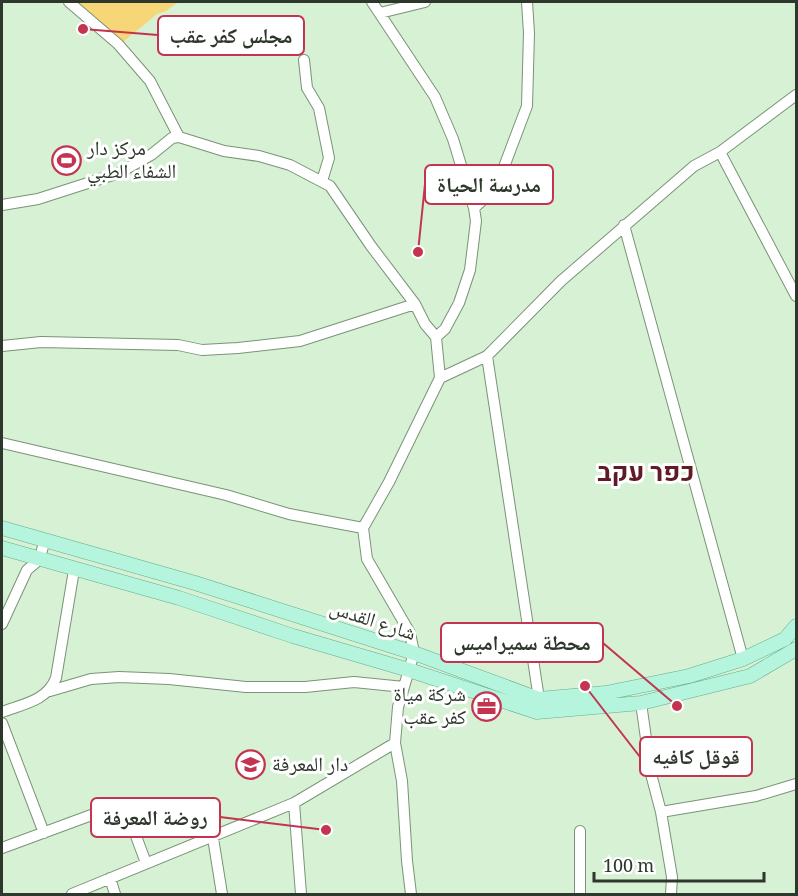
<svg xmlns="http://www.w3.org/2000/svg" width="798" height="896" font-family="Georgia,'Noto Naskh Arabic',Heebo,serif">
	<style>
		.green { fill: #f6d676 }
		.lines { fill: none; stroke-linecap: round; stroke-linejoin: round }
		.minor-casing { stroke: #7b9378; stroke-width: 12 }
		.major-casing { stroke: #66ad90; stroke-width: 15 }
		.minor { stroke: #fff; stroke-width: 10 }
		.major { stroke: #b5f4dd; stroke-width: 14 }
		.labels { text-anchor: middle; stroke-width: 6; stroke-linejoin: round; paint-order: stroke }
		.poi-label { font-size: 20px; fill: #2d372c; stroke: #fff; text-anchor: start }
		.street-label { font-size: 20px; fill: #2d372c; stroke: #fff }
		.district-label { font-size: 26px; font-weight: bold; fill: #611b27; stroke: #fff }
		.leader { fill: none; stroke: #c43350; stroke-width: 2 }
		.callout-dot { fill: #c43350; stroke: #fff; stroke-width: 2 }
		.callout { fill: #fff; stroke: #c43350; stroke-width: 2 }
		.callout-label { font-size: 21px; text-anchor: middle; font-weight: bold; fill: #2d372c }
	</style>
	<rect width="100%" height="100%" fill="#d6f1d3"/>
	<path class="green" d="M78,2h100l-12,9 -9,3 -34,28z"/>
	<g class="lines">
		<defs>
			<path id="minor" d="M69,2l49,42 32,37 29,56 45,14 35,5 31,9 40,21 41,60 44,58
				M372,2l63,95 18,42 21,69 2,13 -6,49 -11,33 -14,26 -9,8
				M380,13l45,-11
				M304,60l3,28 12,20 10,50 -7,23
				M720,152l76,144
				M2,205l36,-6 81,-26 32,-18 21,-17 7,-1
				M474,208l22,-20 31,-82 2,-73 -2,-31
				M624,225l119,434
				M2,346l39,-4 137,3 24,5 36,-2 62,-7 115,-37 10,20 11,13 4,41
				M487,356l52,343
				M2,443l224,52 63,19 74,14
				M2,624l25,-54 12,-10 6,-20
				M50,691l41,-12 28,-2 50,2 77,8h59l49,-5 50,5
				M641,703l10,71 10,38 95,-16 40,-12
				M2,712c21,-8 45,-11 54,-34l18,-108
				M2,723l42,110
				M294,803l7,91
				M661,812l11,65 -1,17
				M580,831v63
				M213,838l9,56
				M2,848l103,-38 13,-1 12,11 16,43
				M110,878l5,16
				M72,894l222,-91 101,-60
				M411,894l-4,-33 -5,-80 -7,-38 3,-36 16,-54 -4,-20 -43,-74 -4,-31 26,-46 51,-104 47,-22 74,-75 133,-115 26,-14 76,-57"/>
			<path id="major" d="M2,528l193,55 219,70 125,46 67,-6 83,-17 54,-17 42,-20 11,-13
				M2,548l177,50 114,38 116,34 128,42 104,-9 109,-27 46,-27"/>
		</defs>
		<use href="#minor" class="minor-casing"/>
		<use href="#major" class="major-casing"/>
		<use href="#minor" class="minor"/>
		<use href="#major" class="major"/>
	</g>
	<defs>
		<symbol id="stadium-ring" viewBox="-11 -11 22 22"><circle r="9.5" fill="#fff" stroke="#c43350" stroke-width="1.5"/><path d="M0-5a6.5 5 0 1 0 0 10a6.5 5 0 1 0 0-10ZM-3.5-1.8h7v3.6h-7Z" fill="#c43350"/></symbol>
		<symbol id="office-ring" viewBox="-11 -11 22 22"><circle r="9.5" fill="#fff" stroke="#c43350" stroke-width="1.5"/><path d="M-6-3h4V-5.5h4V-3h4V5H-6ZM-1-4.5V-3h2v-1.5ZM-6 0V1H6V0Z" fill="#c43350"/></symbol>
		<symbol id="school-ring" viewBox="-11 -11 22 22"><circle r="9.5" fill="#fff" stroke="#c43350" stroke-width="1.5"/><path d="M0-5L7-2L0 1L-7-2ZM-4 1L0 2.5L4 1V4Q0 6-4 4Z" fill="#c43350"/></symbol>
	</defs>
	<g fill-rule="evenodd">
		<use href="#stadium-ring" x="50" y="144" width="33" height="33"/>
		<use href="#office-ring" x="470" y="690" width="33" height="33"/>
		<use href="#school-ring" x="234" y="748" width="33" height="33"/>
	</g>
	<g class="labels">
		<g class="poi-label">
			<text x="87" y="155">مركز دار<tspan x="87" dy="23">الشفاء الطبي</tspan></text>
			<text x="466" y="701" text-anchor="end">شركة مياة<tspan x="466" dy="23">كفر عقب</tspan></text>
			<text x="272" y="771">دار المعرفة</text>
		</g>
		<g class="street-label">
			<text transform="translate(373 620) rotate(18)" y="7">شارع القدس</text>
		</g>
		<g class="district-label">
			<text x="646" y="481">כפר עקב</text>
		</g>
	</g>
	<path class="leader" d="M83 29L158 35M418 252L425 184M677 706L603 643M585 686L640 757M326 830L220 817"/>
	<g class="callout-dot">
		<circle cx="83" cy="29" r="6"/>
		<circle cx="418" cy="252" r="6"/>
		<circle cx="677" cy="706" r="6"/>
		<circle cx="585" cy="686" r="6"/>
		<circle cx="326" cy="830" r="6"/>
	</g>
	<g class="callout">
		<rect x="158" y="16" width="146" height="39" rx="6"/>
		<rect x="425" y="165" width="128" height="39" rx="6"/>
		<rect x="441" y="623" width="162" height="39" rx="6"/>
		<rect x="640" y="737" width="112" height="39" rx="6"/>
		<rect x="91" y="798" width="129" height="39" rx="6"/>
	</g>
	<g class="callout-label">
		<text x="231" y="43">مجلس كفر عقب</text>
		<text x="489" y="192">مدرسة الحياة</text>
		<text x="522" y="650">محطة سميراميس</text>
		<text x="696" y="764">قوقل كافيه</text>
		<text x="155" y="825">روضة المعرفة</text>
	</g>
	<rect width="798" height="896" fill="none" stroke="#2d372c" stroke-width="6"/>
	<path d="M594 872v9h170v-9" fill="none" stroke="#2d372c" stroke-width="3"/>
	<text x="603" y="872" font-size="18" fill="#2d372c" stroke="#ffffff" stroke-width="4.5" paint-order="stroke">100 m</text>
</svg>
